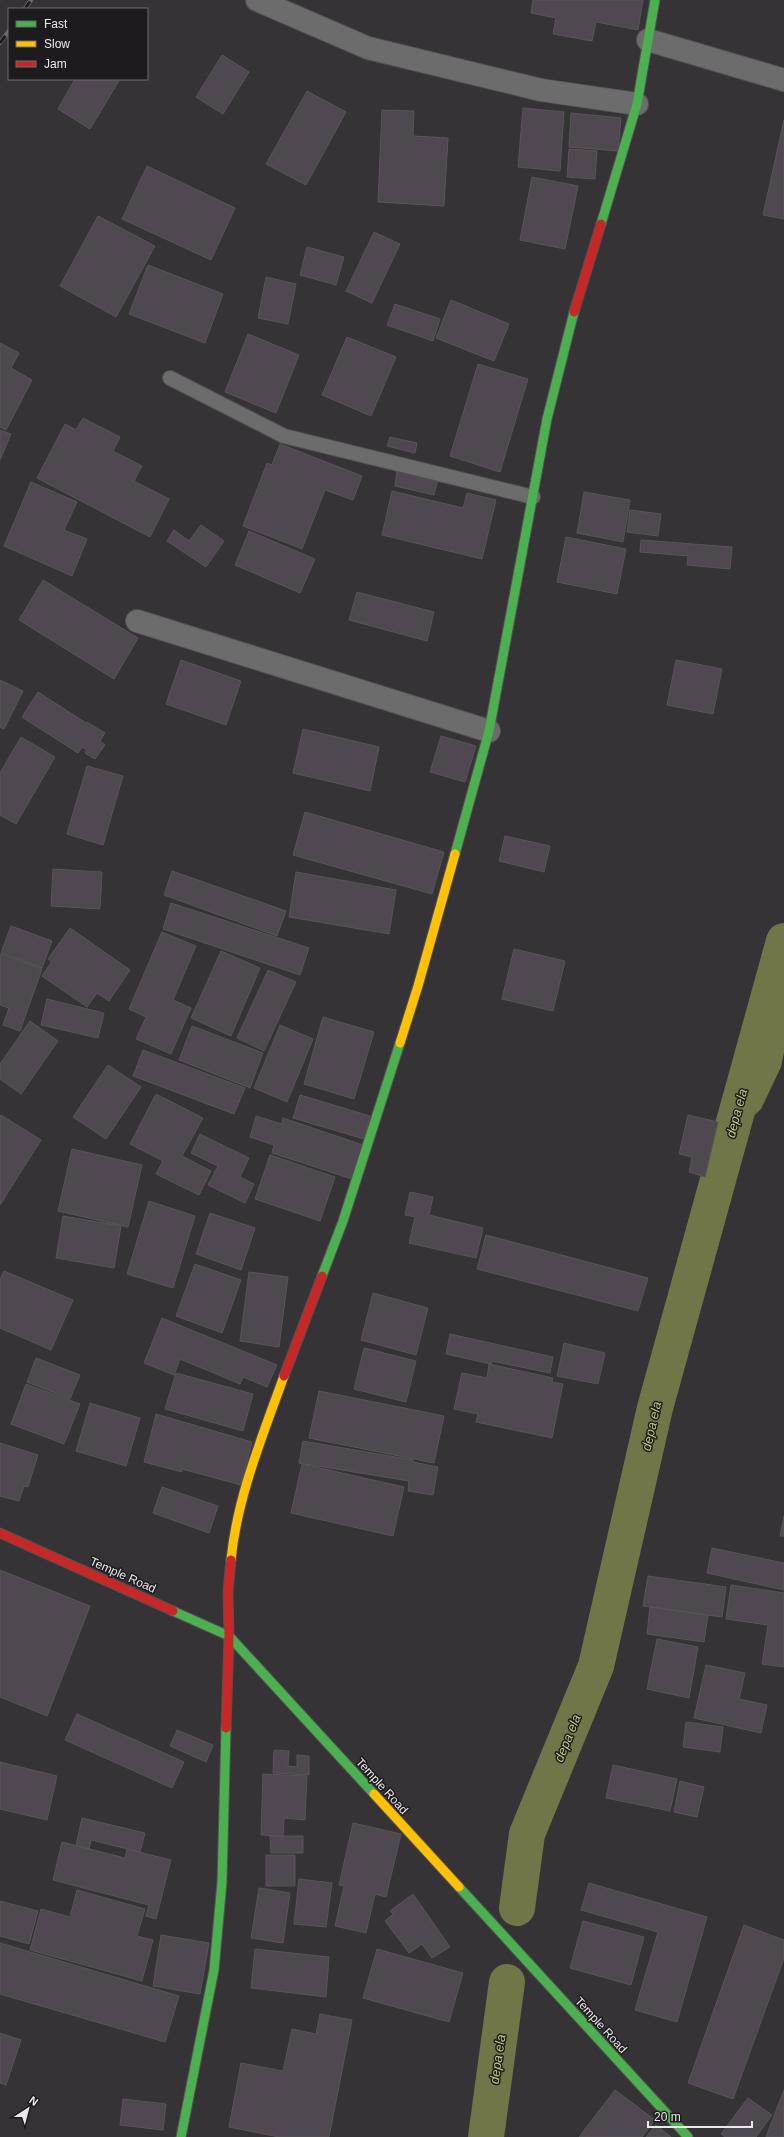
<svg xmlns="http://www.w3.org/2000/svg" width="784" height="2137" font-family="Helvetica,sans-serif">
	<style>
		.water { fill: #707647 }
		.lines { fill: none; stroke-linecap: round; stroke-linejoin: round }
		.canal { stroke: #707647; stroke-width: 36 }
		.building { fill: #504850; stroke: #575657 }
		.lane-casing { stroke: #535153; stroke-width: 16 }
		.street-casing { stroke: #535153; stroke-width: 24 }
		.fast-casing { stroke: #535153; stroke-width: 11 }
		.slow-casing { stroke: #535153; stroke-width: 11 }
		.jam-casing { stroke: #535153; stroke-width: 11 }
		.lane { stroke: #6d6c6d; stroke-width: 14 }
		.street { stroke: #6d6c6d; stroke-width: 22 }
		.fast { stroke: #4caf50; stroke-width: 9 }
		.slow { stroke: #ffc107; stroke-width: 9 }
		.jam { stroke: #c62828; stroke-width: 9 }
		.rail-casing { stroke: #6c6a6c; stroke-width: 4.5 }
		.rail { stroke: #1d1b1d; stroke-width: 3; stroke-dasharray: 9; stroke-linecap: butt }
		.labels { text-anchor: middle; stroke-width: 3; stroke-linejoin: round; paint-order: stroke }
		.street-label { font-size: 12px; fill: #ece9ec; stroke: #1d1b1d }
		.water-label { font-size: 13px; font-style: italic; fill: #c3ce7f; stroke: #1d1b1d }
	</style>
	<rect width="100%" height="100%" fill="#353335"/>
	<path class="water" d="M784,934v118l-3,15 -20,42 -16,15c0,-35 4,-70 13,-104 7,-29 21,-56 26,-86z"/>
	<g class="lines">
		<path class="canal" d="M517,1908l10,-74 69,-168 59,-258 129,-467
			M486,2137l21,-155"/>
	</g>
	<path class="building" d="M533,0h110l-5,30 -42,-8 -4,19 -39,-7 3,-16 -25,-5z
		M222,55l27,17 -26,42 -27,-17z
		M75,79h45l-30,50 -32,-20z
		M307,91l39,21 -40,73 -40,-21z
		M523,108l41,4 -4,59 -42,-4z
		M382,110l32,1 -1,25 35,2 -4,68 -66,-4z
		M571,113l50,5 -3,33 -49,-4z
		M784,120v99l-21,-4z
		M569,149l28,2 -2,28 -28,-2z
		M147,166l88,42 -24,52 -89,-41z
		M532,177l46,9 -13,63 -45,-9z
		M98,216l57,30 -39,71 -56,-31z
		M374,232l26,12 -28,59 -26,-12z
		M307,247l37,10 -8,28 -36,-10z
		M148,265l75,29 -18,49 -76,-29z
		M266,277l30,7 -8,40 -30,-6z
		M451,300l58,24 -15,37 -58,-23z
		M395,304l45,15 -7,22 -46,-16z
		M248,334l51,21 -23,58 -51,-21z
		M347,337l49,20 -25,59 -49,-21z
		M0,343l19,10 -8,15 21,12 -26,50 -6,-3z
		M478,364l50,15 -28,93 -50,-16z
		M83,418l37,19 -7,14 29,15 -8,15 35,18 -19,38 -113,-59 28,-54 11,6z
		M0,430l11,4 -11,26z
		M390,437l27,6 -2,10 -28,-7z
		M280,444l82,32 -9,24 -28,-10 -23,59 -59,-23 24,-63 5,2z
		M397,471l41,8 -4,16 -39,-9z
		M31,482l46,20 -13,28 23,9 -15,37 -68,-30z
		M392,491l71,17 4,-15 29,7 -14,59 -100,-24z
		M584,492l46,8 -7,42 -46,-9z
		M630,510l31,4 -3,22 -31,-4z
		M201,525l23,16 -18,26 -39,-26 7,-11 15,11z
		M249,531l66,28 -15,34 -65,-28z
		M566,537l60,12 -9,45 -60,-12z
		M641,540l91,7 -2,22 -43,-4 1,-9 -48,-4z
		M43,580l95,58 -24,41 -95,-59z
		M357,592l77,20 -7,29 -78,-21z
		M181,660l60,21 -15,44 -60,-21z
		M676,660l46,9 -9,45 -46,-9z
		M0,680l23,11 -19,38 -4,-2z
		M38,692l48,31 1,-1 18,11 -5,8 5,4 -10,14 -10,-6 2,-3 -5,-3 -4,6 -56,-36z
		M303,729l76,18 -9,44 -77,-18z
		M441,736l35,10 -11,36 -35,-10z
		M21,737l34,20 -39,67 -16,-9v-42z
		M87,766l36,10 -20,69 -36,-11z
		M305,812l139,40 -12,42 -139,-39z
		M505,836l45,10 -6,26 -45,-11z
		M53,869l49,3 -2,37 -49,-3z
		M172,871l114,40 -9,25 -113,-41z
		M296,872l100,18 -7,44 -100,-17z
		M171,903l138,45 -9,27 -137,-46z
		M11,926l41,15 -10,27 -41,-15z
		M70,928l60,42 -21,31 -12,-8 -10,14 -45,-31 10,-15 -4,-2z
		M162,932l34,14 -23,54 18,8 -20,46 -35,-15 10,-22 -17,-8z
		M514,949l51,12 -12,50 -51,-12z
		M221,951l39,17 -29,68 -40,-18z
		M0,954l42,15 -22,62 -17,-6 6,-17 -9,-3z
		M268,970l28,12 -32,69 -27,-13z
		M47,999l57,14 -6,25 -57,-13z
		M323,1017l51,15 -20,67 -50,-15z
		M30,1021l28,20 -37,53 -21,-15v-15z
		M280,1025l33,14 -26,63 -33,-14z
		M192,1026l71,27 -13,35 -71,-28z
		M143,1050l102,38 -11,26 -101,-38z
		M108,1065l33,22 -35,52 -33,-22z
		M156,1094l47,24 -21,38 29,15 -12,24 -43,-21 7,-13 -33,-17z
		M300,1095l70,21 -6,23 -71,-21z
		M1,1115l40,25 -41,65v-88z
		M688,1115l30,7 -13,55 -16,-5 3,-15 -13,-3z
		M256,1116l26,8 1,-6 80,27 -11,34 -80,-26 2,-8 -24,-8z
		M200,1134l49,24 -9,19 14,7 -9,19 -37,-18 10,-19 -27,-13z
		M72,1149l70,16 -14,62 -70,-16z
		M270,1155l65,22 -15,44 -65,-22z
		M410,1192l23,5 -4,18 54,13 -7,30 -67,-15 6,-26 -10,-2z
		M149,1201l46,15 -22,72 -46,-14z
		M210,1213l45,15 -14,42 -45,-16z
		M63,1216l58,10 -7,42 -58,-10z
		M486,1235l162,43 -10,33 -161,-42z
		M195,1264l46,16 -19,53 -46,-17z
		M4,1271l69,29 -22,50 -51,-22v-48z
		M249,1272l39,5 -9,70 -39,-6z
		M373,1293l55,15 -12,47 -55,-15z
		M162,1318l115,47 -10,22 -24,-10 -3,7 -60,-25 -6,16 -30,-12z
		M450,1334l103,23 -3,16 -58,-12 -1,3 -45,-10z
		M564,1343l41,10 -7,31 -41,-8z
		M364,1348l52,13 -10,41 -52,-13z
		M36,1358l44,17 -10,24 -43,-17z
		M489,1364l64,14 -1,4 11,2 -11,54 -76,-16 2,-8 -24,-5 8,-36 25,5z
		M176,1373l77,21 -10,37 -78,-22z
		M26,1384l54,20 -16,40 -53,-20z
		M319,1391l125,25 -10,47 -125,-25z
		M90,1403l50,15 -14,48 -50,-15z
		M156,1414l96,28 -11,43 -59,-16v3l-38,-10z
		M303,1441l110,19v2l25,5 -5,28 -25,-4 1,-10 -110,-18z
		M0,1443l38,12 -10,32 -4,-1 -5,15 -19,-5z
		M302,1464l102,23 -11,49 -102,-23z
		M162,1487l56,19 -9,27 -56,-20z
		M784,1516v20h-4z
		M712,1548l72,15v27l-77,-17z
		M0,1570l90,36 -43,110 -47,-19z
		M648,1576l78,11 -4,30 -79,-11z
		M731,1585l53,8v74l-22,-3 6,-39 -42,-6z
		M650,1607l58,8 -4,27 -57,-8z
		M657,1639l41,8 -9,51 -42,-9z
		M706,1665l39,8 -6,26 28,6 -6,28 -67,-15z
		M77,1714l107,48 -12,26 -107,-48z
		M686,1722l37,5 -3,25 -37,-5z
		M177,1730l36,15 -7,17 -36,-16z
		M274,1750l15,1 -1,15 9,1v-12l12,1v19l-36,-2z
		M0,1762l57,14 -10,44 -47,-11z
		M613,1765l64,14 -7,32 -64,-13z
		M263,1774l44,2 -2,44 -21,-2 -1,18 -22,-1z
		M680,1781l24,6 -7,30 -23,-5z
		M82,1818l63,15 -5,19 -49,-12 -2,9 -13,-4z
		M353,1823l48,11 -15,63 -11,-3 -9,39 -31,-7 9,-40 -5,-1z
		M270,1836h33v17h-32z
		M62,1842l63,16 2,-9 44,11 -15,59 -10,-3 3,-11 -96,-25z
		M266,1855h29v31h-29z
		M299,1879l33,4 -6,44 -32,-3z
		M589,1883l118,34 -30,105 -42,-12 23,-78 -77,-22z
		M259,1888l31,5 -7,50 -32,-5z
		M77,1890l68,19 -8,27 16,4 -11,41 -112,-31 11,-41 29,8z
		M413,1894l37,53 -18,11 -10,-14 -13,9 -24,-32 8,-7 -3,-3z
		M0,1901l38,10 -9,33 -29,-8z
		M583,1921l61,16 -13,48 -61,-17z
		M744,1925l40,15v18l-51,141 -45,-16z
		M161,1935l48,8 -9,51 -47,-8z
		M0,1943l179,53 -14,46 -165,-48z
		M255,1949l74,8 -3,40 -75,-9z
		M377,1949l86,24 -14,49 -86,-24z
		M320,2014l32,6 -23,117h-50l-50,-10 12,-64 42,8 9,-42 24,5z
		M0,2033l21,7 -15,45 -6,-2z
		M615,2090l40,30 -13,17h-63z
		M784,2090v47h-18z
		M748,2098l24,17 -16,22h-31l-4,-3z
		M123,2099l43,5 -3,26 -43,-5z
		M656,2125l15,12h-25z"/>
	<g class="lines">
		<defs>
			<path id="lane" d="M170,378l114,58 249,61"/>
			<path id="street" d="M257,0l111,48 173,42 96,14
				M648,40l136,40
				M137,621l352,110"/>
			<path id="fast" d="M601,224l36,-120 18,-104
				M455,854l34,-123 58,-312 27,-107
				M322,1276l21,-55 57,-178
				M173,1611l56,25 145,158
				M459,1887l229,250
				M181,2137l33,-167 8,-88 4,-154"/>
			<path id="slow" d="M400,1043l18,-57 37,-132
				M231,1560c6,-63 32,-125 53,-184
				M374,1794l85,93"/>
			<path id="jam" d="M574,312l27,-88
				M284,1376l38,-100
				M0,1533l173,78
				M226,1728l3,-92 -1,-44 3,-32"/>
		</defs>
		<use href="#lane" class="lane-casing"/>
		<use href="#street" class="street-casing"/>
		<use href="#fast" class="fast-casing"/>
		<use href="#slow" class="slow-casing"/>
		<use href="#jam" class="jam-casing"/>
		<use href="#lane" class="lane"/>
		<use href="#street" class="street"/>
		<use href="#fast" class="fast"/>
		<use href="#slow" class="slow"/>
		<use href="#jam" class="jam"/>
		<defs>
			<path id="rail" d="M25,9l6,-9
				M0,43l9,-12"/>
		</defs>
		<use href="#rail" class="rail-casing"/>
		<use href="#rail" class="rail"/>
	</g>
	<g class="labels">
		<g class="street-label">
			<text transform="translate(123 1575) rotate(24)" y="4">Temple Road</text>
			<text transform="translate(382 1786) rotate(48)" y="4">Temple Road</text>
			<text transform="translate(601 2025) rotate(48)" y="4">Temple Road</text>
		</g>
		<g class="water-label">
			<text transform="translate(736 1113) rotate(-75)" y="5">depa ela</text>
			<text transform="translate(651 1426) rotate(-77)" y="5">depa ela</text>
			<text transform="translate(567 1738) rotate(-68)" y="5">depa ela</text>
			<text transform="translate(497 2059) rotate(-82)" y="5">depa ela</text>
		</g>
	</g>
	<rect x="8" y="8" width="140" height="72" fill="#1d1b1d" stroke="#706d70"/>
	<rect x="16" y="21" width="20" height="6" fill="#4caf50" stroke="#706d70"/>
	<text x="44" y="28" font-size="12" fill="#ece9ec">Fast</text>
	<rect x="16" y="41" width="20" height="6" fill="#ffc107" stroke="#706d70"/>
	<text x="44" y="48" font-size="12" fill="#ece9ec">Slow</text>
	<rect x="16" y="61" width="20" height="6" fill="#c62828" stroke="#706d70"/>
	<text x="44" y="68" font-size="12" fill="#ece9ec">Jam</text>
	<g transform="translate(28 2109) rotate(36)" stroke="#1d1b1d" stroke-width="3" paint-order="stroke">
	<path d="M0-3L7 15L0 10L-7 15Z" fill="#ece9ec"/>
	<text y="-6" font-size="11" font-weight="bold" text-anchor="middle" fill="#ece9ec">N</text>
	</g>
	<path d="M648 2121v6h104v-6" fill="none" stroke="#ece9ec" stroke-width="2"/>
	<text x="654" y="2121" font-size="12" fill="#ece9ec" stroke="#1d1b1d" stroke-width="3" paint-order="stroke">20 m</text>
</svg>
